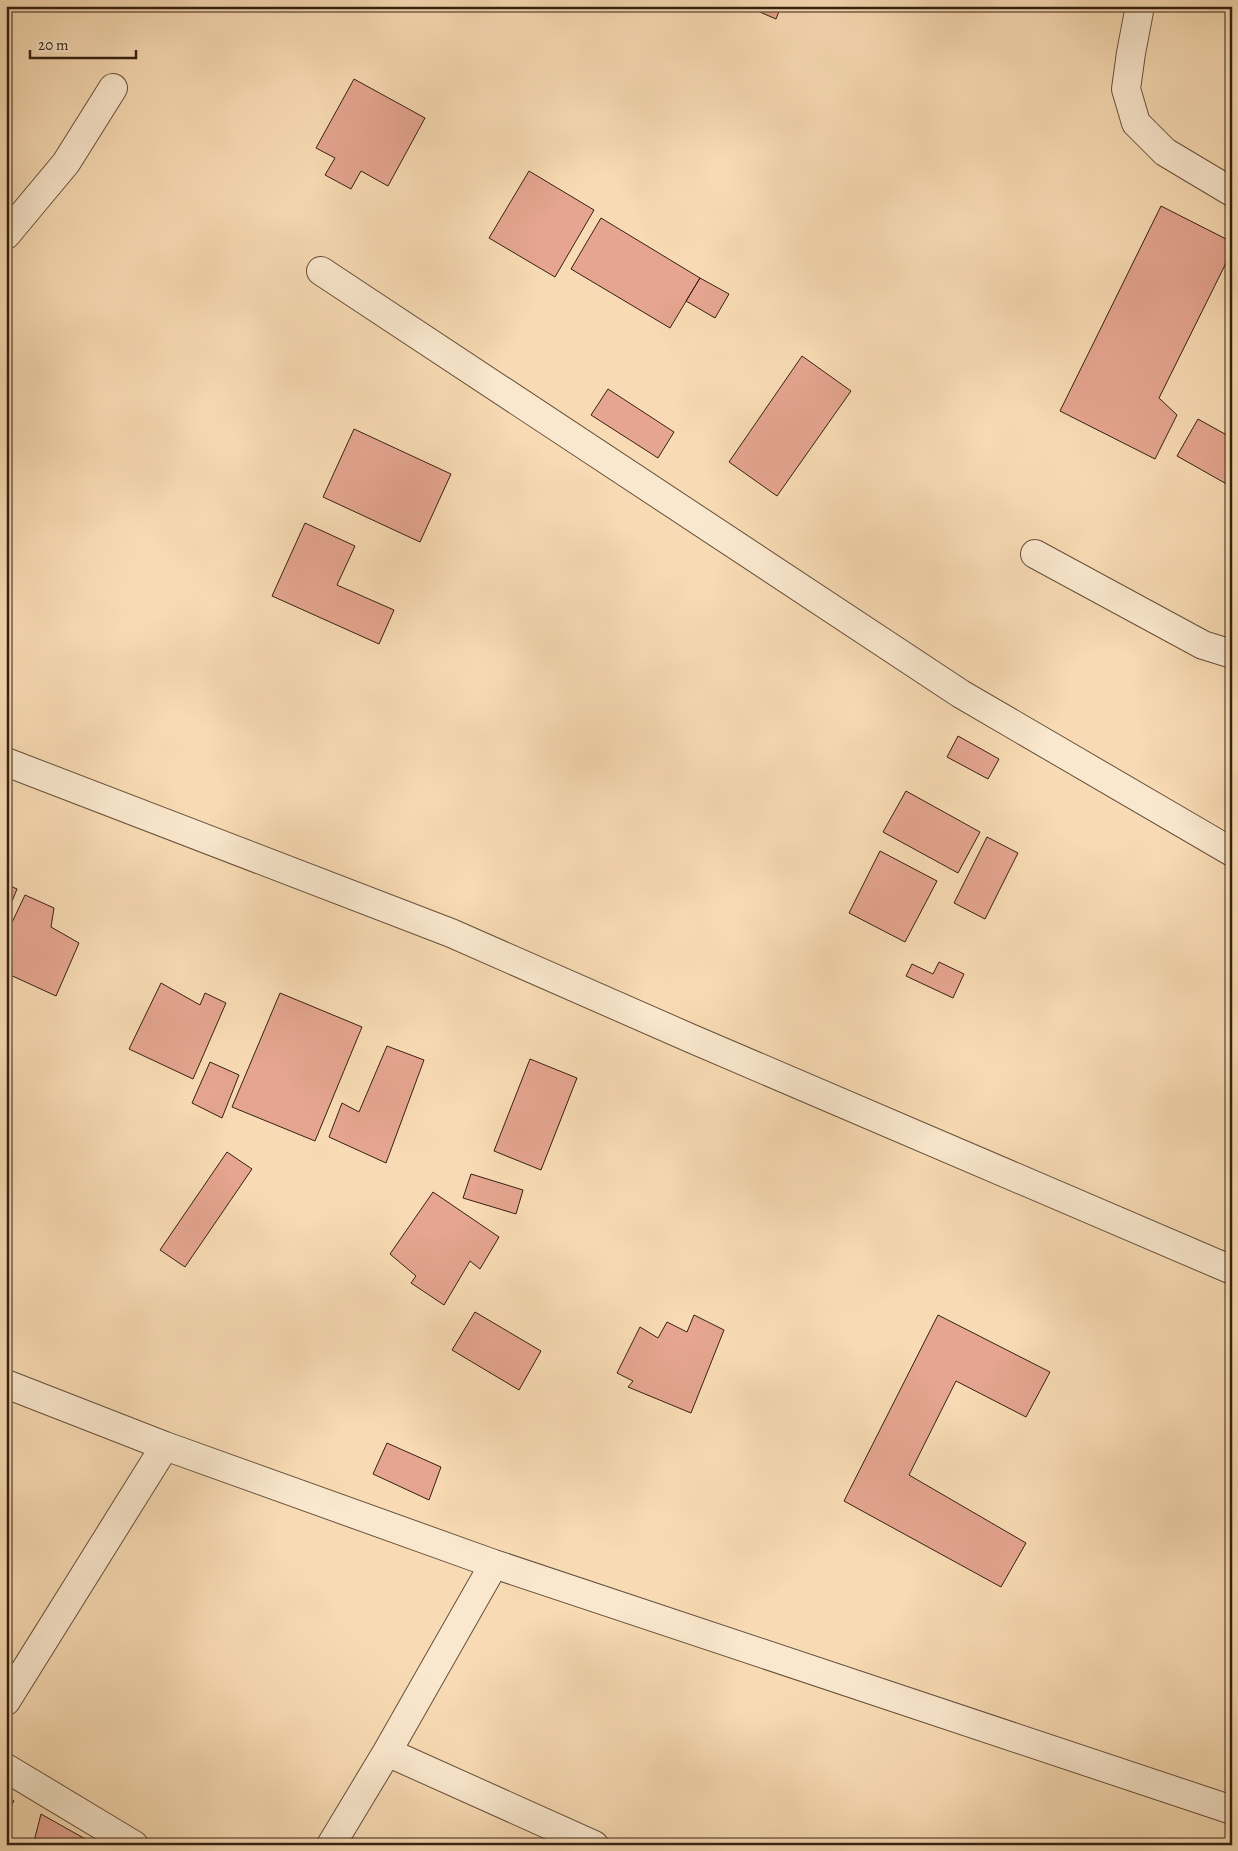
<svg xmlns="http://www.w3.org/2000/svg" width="1238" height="1851" font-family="Alegreya,serif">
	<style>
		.building { fill: #e5a590; stroke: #352111 }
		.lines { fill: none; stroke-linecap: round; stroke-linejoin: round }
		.minor-casing { stroke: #66503a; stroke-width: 30 }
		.minor { stroke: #fae8ce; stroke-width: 28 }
	</style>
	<rect width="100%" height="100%" fill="#f8dbb4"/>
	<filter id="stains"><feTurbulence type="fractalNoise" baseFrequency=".004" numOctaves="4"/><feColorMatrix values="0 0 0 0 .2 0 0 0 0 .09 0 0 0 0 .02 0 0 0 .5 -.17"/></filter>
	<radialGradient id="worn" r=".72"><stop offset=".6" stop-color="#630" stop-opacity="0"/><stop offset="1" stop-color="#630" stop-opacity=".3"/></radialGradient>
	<path class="building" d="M746,6h35l-5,13z
		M354,79l71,39 -37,68 -27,-15 -10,18 -26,-14 10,-17 -19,-10z
		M529,171l65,39 -39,67 -66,-39z
		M1161,206l71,36v9l-73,147 18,17 -22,44 -95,-48z
		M601,218l99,60 -30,50 -99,-59z
		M700,278l29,16 -14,24 -29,-17z
		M802,356l49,35 -74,105 -48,-34z
		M608,389l66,43 -16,26 -67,-43z
		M1198,419l34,19v49l-55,-31z
		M354,429l97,45 -31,68 -97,-45z
		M305,523l50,23 -18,39 57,25 -15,34 -107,-48z
		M958,736l41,23 -11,20 -41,-22z
		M906,791l74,41 -22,41 -75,-41z
		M987,837l31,16 -33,66 -31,-16z
		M880,851l57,30 -32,61 -56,-29z
		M6,884l11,5 -11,27z
		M25,895l29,13 -3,19 28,16 -23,53 -50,-23v-38z
		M939,962l25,12 -11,24 -47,-22 6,-12 21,10z
		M161,983l39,22 5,-12 21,10 -33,76 -64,-30z
		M280,993l82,34 -47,114 -83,-34z
		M387,1046l37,14 -38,103 -57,-26 13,-34 17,9z
		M530,1059l47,19 -36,92 -47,-19z
		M210,1062l29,13 -17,43 -30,-15z
		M227,1152l25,17 -67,98 -25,-17z
		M471,1174l52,16 -7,24 -53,-16z
		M433,1192l66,45 -19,32 -10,-8 -26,44 -33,-22 5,-7 -26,-22z
		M475,1312l66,39 -22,39 -67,-40z
		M694,1315l30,15 -33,83 -63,-26 5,-6 -16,-8 23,-46 18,11 9,-16 20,10z
		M938,1315l112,57 -24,45 -70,-36 -47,94 117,68 -25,44 -157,-86z
		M387,1443l54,24 -12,33 -56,-26z
		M6,1796l8,5 -8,13z
		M41,1814l55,31h-63z"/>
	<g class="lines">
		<defs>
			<path id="minor" d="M1140,6l-9,47 -5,36 10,34 29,29 67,40
				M6,235l60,-72 47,-75
				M321,271l640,423 271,158
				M1035,554l168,91 29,9
				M6,762l445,171 239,105 542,232
				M6,1384l159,62 329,118 738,246
				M6,1701l159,-255
				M387,1752l207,93
				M6,1768l128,77
				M331,1845l56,-93 107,-188"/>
		</defs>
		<use href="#minor" class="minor-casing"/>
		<use href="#minor" class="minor"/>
	</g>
	<rect width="1238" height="1851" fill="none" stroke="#f8dbb4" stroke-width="25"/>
	<rect x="8" y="8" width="1223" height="1836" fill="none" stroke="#352111" stroke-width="2.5"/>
	<rect x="12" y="12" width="1213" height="1826" fill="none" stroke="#352111"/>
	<path d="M30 50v8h106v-8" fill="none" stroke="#352111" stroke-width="2.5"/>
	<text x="38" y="50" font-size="15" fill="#352111" stroke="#fae8ce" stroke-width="4" paint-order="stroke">20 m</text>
	<rect width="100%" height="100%" filter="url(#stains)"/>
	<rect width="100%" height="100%" fill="url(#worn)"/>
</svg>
